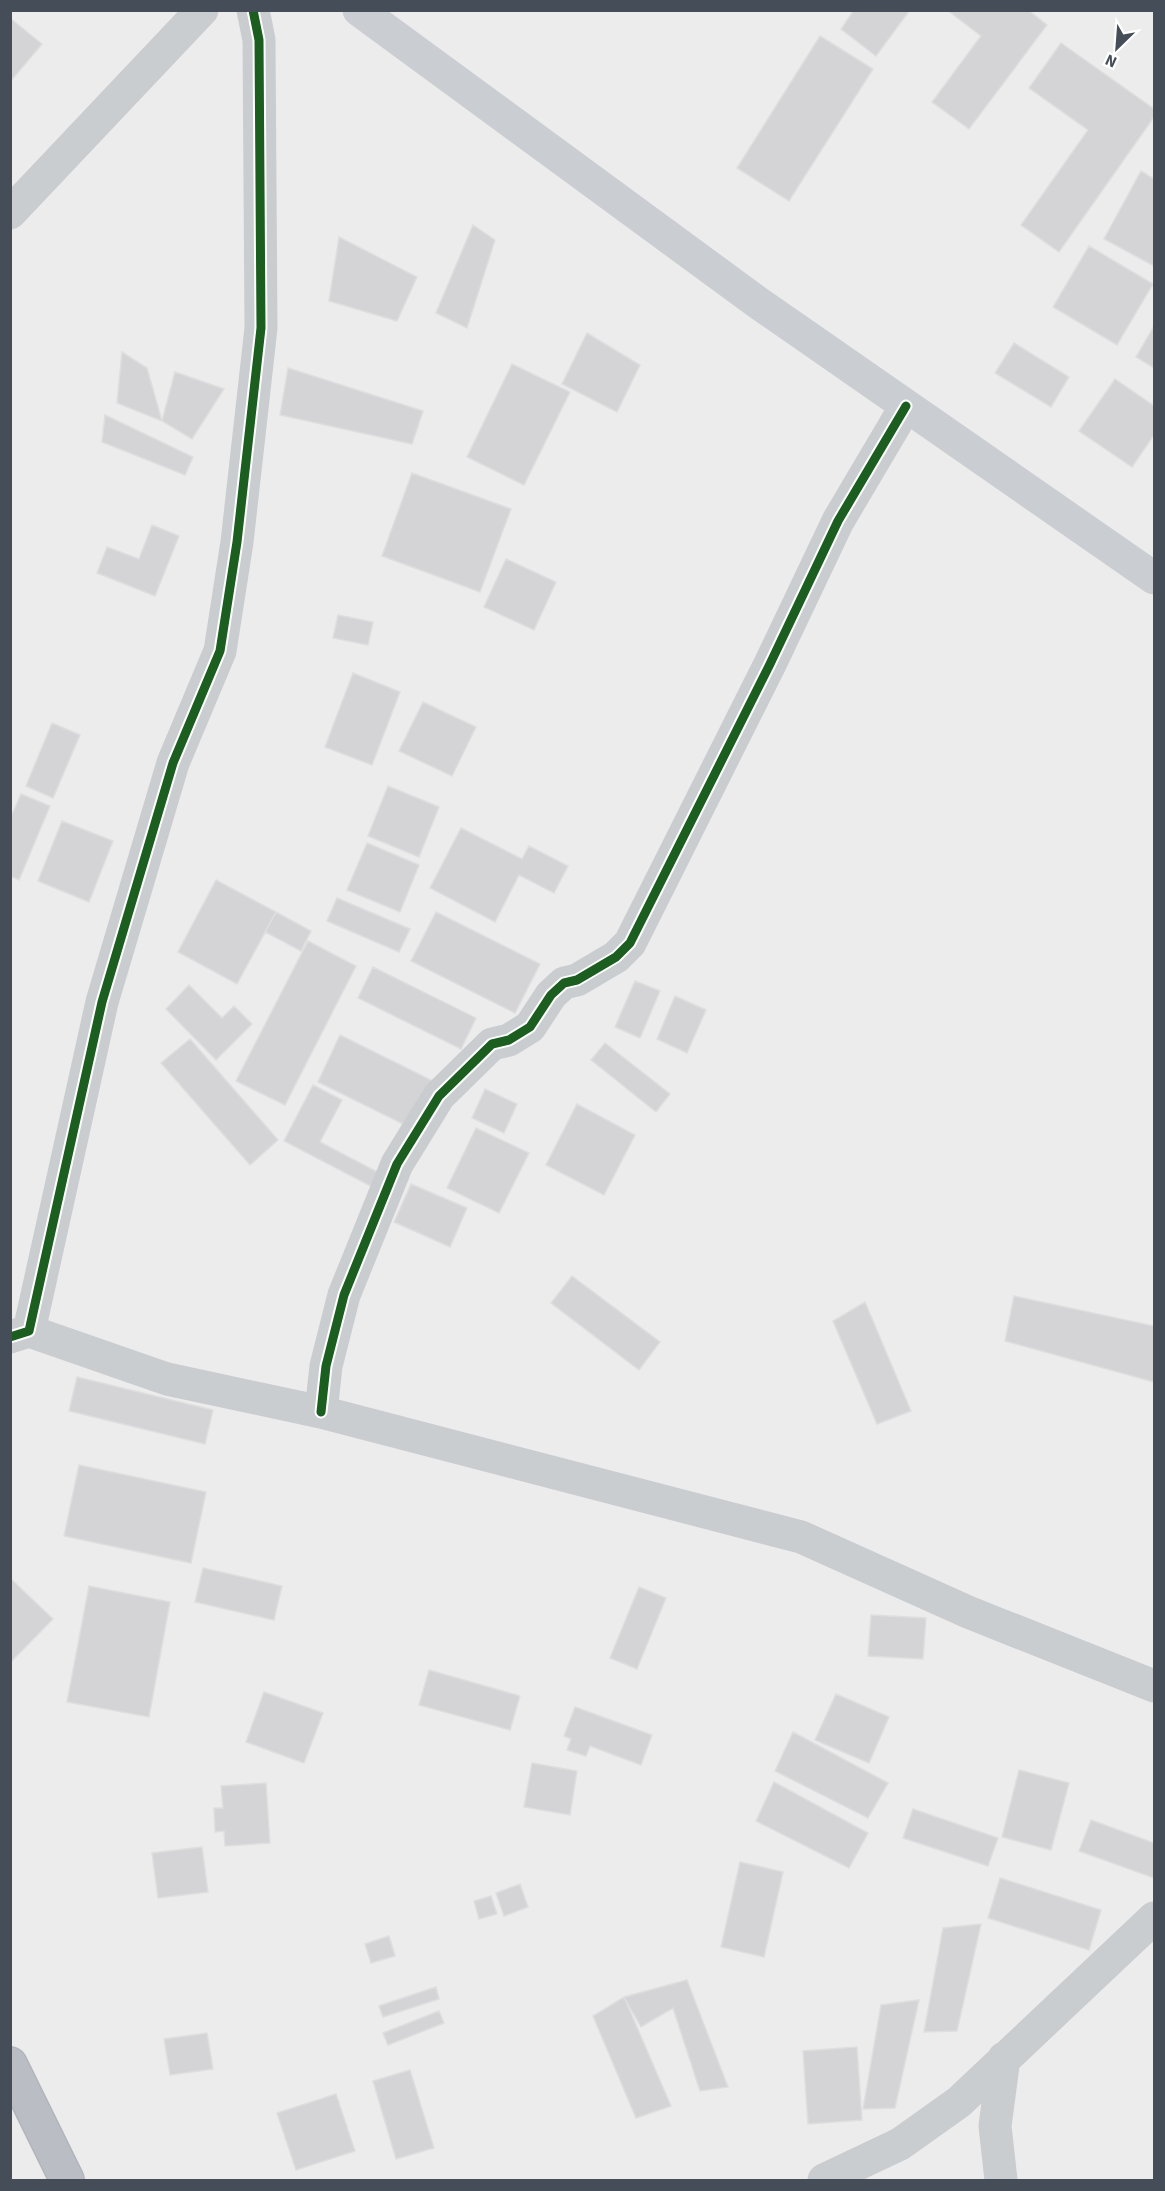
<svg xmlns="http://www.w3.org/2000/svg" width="1165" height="2191" font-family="'Source Sans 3',sans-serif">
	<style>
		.building { fill: #d4d4d6; stroke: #dededf; stroke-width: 1.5 }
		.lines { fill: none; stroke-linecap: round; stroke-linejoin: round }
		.highway-casing { stroke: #b1b5bc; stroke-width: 36 }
		.street { stroke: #cacdd0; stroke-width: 33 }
		.secondary { stroke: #cacdd1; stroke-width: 33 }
		.highway { stroke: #babec4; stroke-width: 33 }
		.cycleway-casing { stroke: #fff; stroke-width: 13 }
		.cycleway { stroke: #1b5e20; stroke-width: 9 }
	</style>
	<rect width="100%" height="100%" fill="#edecec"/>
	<path class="building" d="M854,10h56l-34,46 -35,-27z
		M947,10h81l19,15 -78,104 -37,-27 49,-66z
		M10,18l32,26 -32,38z
		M820,36l53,33 -84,132 -52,-33z
		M1061,43l93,66v8l-95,135 -38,-27 67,-95 -59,-42z
		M1141,171l13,8v87l-50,-27z
		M473,225l22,15 -28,88 -31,-15z
		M339,237l78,40 -20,44 -68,-20z
		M1089,246l64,38 -36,61 -64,-38z
		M1154,326v42l-18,-11z
		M587,333l53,32 -23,47 -55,-28z
		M1014,343l55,34 -18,30 -56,-34z
		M122,352l25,16 15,53 -45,-18z
		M512,364l58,28 -46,93 -57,-28z
		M288,368l135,43 -11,33 -132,-29z
		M175,372l49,17 -32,50 -30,-18z
		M1115,379l39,27v29l-22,32 -53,-36z
		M105,415l88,42 -8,18 -83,-33z
		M412,473l99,36 -31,83 -98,-36z
		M152,525l27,11 -24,60 -58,-23 10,-26 32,12z
		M506,559l50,23 -22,48 -50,-23z
		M338,615l35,7 -5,23 -35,-7z
		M353,673l47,19 -28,73 -47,-18z
		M423,702l53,25 -24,49 -53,-25z
		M52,723l28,12 -27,63 -27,-12z
		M388,786l51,21 -20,50 -51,-21z
		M21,794l29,12 -31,74 -9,-4v-57z
		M62,821l51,20 -24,61 -51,-21z
		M461,828l61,31 7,-13 39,20 -14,27 -35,-18 -24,47 -65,-34z
		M367,843l52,22 -19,47 -53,-22z
		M216,880l60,32 -39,72 -59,-32z
		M337,898l73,31 -11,23 -72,-31z
		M276,912l35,19 -10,20 -36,-19z
		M436,912l104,52 -25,49 -104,-52z
		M308,941l48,25 -71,139 -49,-24z
		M373,967l103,51 -15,31 -103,-51z
		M635,981l25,10 -20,47 -25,-11z
		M189,985l33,33 12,-12 18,18 -36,36 -50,-51z
		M675,996l31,14 -19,43 -30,-14z
		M340,1035l97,48 -22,47 -97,-48z
		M190,1039l88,101 -28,25 -89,-102z
		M605,1043l65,51 -14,18 -65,-52z
		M313,1085l29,15 -22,42 69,36 -7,14 -98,-51z
		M485,1089l32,15 -13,29 -32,-15z
		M577,1104l58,31 -31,60 -58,-30z
		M476,1128l53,25 -30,60 -52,-25z
		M411,1184l56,24 -17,39 -56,-25z
		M572,1276l88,66 -21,28 -88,-67z
		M1014,1296l140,30v56l-149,-41z
		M865,1302l46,109 -34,13 -44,-103z
		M77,1377l136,33 -8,34 -136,-33z
		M79,1465l127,27 -15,71 -127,-27z
		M203,1568l79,18 -8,34 -79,-18z
		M10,1578l43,41 -43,44z
		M89,1586l81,16 -21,115 -82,-15z
		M639,1587l27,11 -29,71 -27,-11z
		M871,1615l55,3 -3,41 -55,-3z
		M429,1670l91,26 -10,34 -91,-25z
		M264,1692l59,21 -19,50 -58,-21z
		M836,1694l53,23 -20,46 -54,-23z
		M575,1707l77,28 -11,30 -51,-19 -4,10 -19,-6 4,-11 -7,-3z
		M793,1732l95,51 -20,35 -93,-47z
		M532,1763l45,8 -7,44 -46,-8z
		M1019,1770l50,13 -18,67 -49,-13z
		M774,1782l94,51 -19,35 -93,-47z
		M266,1783l4,60 -45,3 -1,-15 -9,1 -1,-24h9l-2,-22z
		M913,1809l85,29 -10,28 -85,-28z
		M1091,1820l63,23v35l-75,-27z
		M202,1847l6,45 -50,6 -6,-45z
		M740,1862l43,10 -19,85 -43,-10z
		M1000,1878l101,32 -12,40 -101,-32z
		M520,1884l8,23 -24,9 -8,-23z
		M491,1896l6,18 -18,5 -5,-18z
		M981,1924l-24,107 -33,1 19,-104z
		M389,1936l6,20 -24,7 -6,-19z
		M687,1980l41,107 -28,4 -27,-83 -32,19 -17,-30z
		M436,1987l3,12 -56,18 -4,-11z
		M624,1997l47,109 -35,12 -43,-102z
		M919,2000l-24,108 -32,1 18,-104z
		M439,2011l5,12 -56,22 -5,-12z
		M207,2033l6,36 -43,6 -6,-36z
		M857,2047l5,73 -54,4 -5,-73z
		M410,2070l24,78 -38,11 -23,-78z
		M336,2094l19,57 -59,19 -19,-57z"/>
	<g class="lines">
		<defs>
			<path id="highway" d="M10,2064l57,116"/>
		</defs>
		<use href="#highway" class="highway-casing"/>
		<path class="street" d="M10,213l192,-203
			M29,1331l138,48 154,33 480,125 167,75 186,74
			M10,1337l19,-6 73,-329 71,-239 47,-112 17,-109 24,-214 -2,-288 -6,-30
			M321,1412l5,-46 18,-71 53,-131 42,-68 53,-52 17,-4 21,-13 21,-32 13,-12 13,-3 39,-23 14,-14 140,-279 68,-143 68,-115
			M824,2180l76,-36 59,-42 195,-184
			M1001,2180l-6,-54 9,-68"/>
		<path class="secondary" d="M359,10l398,292 397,276"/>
		<use href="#highway" class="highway"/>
		<defs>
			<path id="cycleway" d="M10,1337l19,-6 73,-329 71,-239 47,-112 17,-109 24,-214 -2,-288 -6,-30
				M321,1412l5,-46 18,-71 53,-131 42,-68 53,-52 17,-4 21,-13 21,-32 13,-12 13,-3 39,-23 14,-14 140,-279 68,-143 68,-115"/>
		</defs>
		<use href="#cycleway" class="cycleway-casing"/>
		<use href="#cycleway" class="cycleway"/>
	</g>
	<rect width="1165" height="2191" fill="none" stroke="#444d58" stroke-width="24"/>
	<g transform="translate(1117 48) rotate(205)" stroke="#ffffff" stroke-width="4.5" paint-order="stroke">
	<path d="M0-4.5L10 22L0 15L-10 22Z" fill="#444d58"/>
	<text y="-9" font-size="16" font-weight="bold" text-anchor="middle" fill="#444d58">N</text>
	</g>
</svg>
